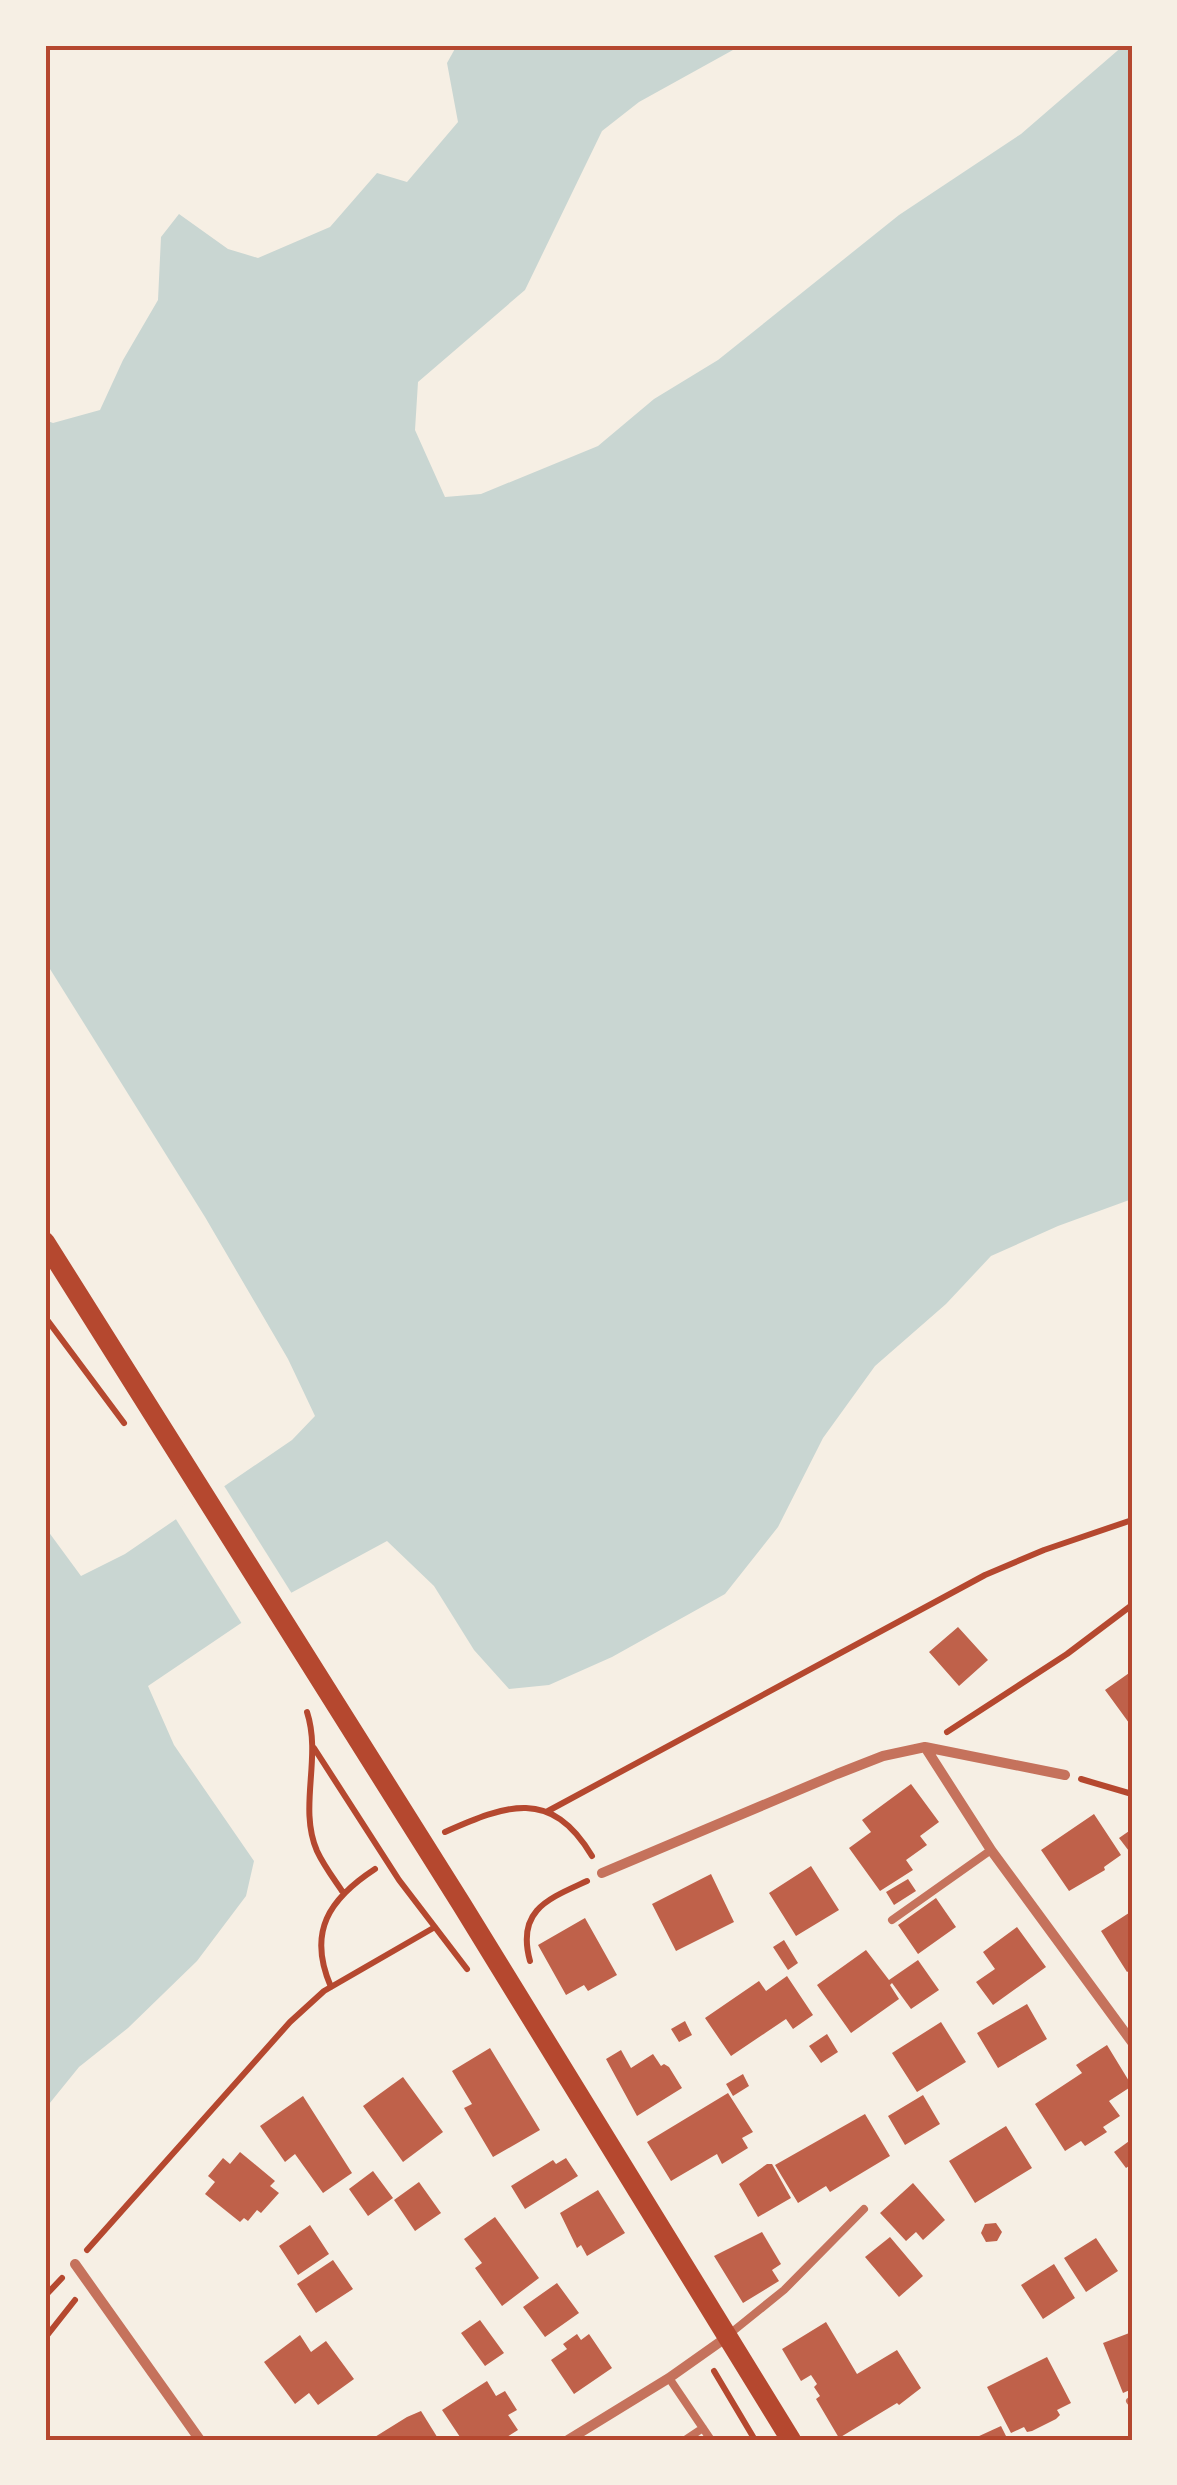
<svg xmlns="http://www.w3.org/2000/svg" width="1177" height="2485" font-family="'Space Grotesk',sans-serif">
	<style>
		.water { fill: #c9d6d2 }
		.pier { fill: #f6efe4 }
		.building { fill: #bf614a }
		.lines { fill: none; stroke-linecap: round; stroke-linejoin: round }
		.path { stroke: #b5482f; stroke-width: 6 }
		.service { stroke: #c5725c; stroke-width: 8 }
		.minor { stroke: #c5725c; stroke-width: 10 }
		.secondary { stroke: #b5482f; stroke-width: 20 }
		.neatline { fill: none; stroke: #b5482f; stroke-width: 4 }
	</style>
	<rect width="100%" height="100%" fill="#f6efe4"/>
	<path class="water" d="M457,45h285l-103,57 -37,29 -77,159 -107,92 -3,48 30,67 36,-3 117,-48 56,-47 64,-39 181,-145 122,-81 103,-89h8v1154l-74,27 -67,30 -45,48 -71,62 -52,72 -45,89 -53,67 -113,63 -63,28 -40,4 -35,-39 -40,-64 -47,-45 -122,66 -117,79 26,59 80,116 -8,35 -49,65 -69,67 -49,39 -34,42v-582l36,49 44,-22 167,-114 23,-24 -27,-57 -83,-142 -160,-256v-541l8,3 47,-13 23,-50 35,-60 3,-63 18,-23 49,35 30,9 72,-31 47,-54 30,9 51,-60 -11,-59z"/>
	<path class="pier" d="M221,1481l73,116 -50,30 -72,-114z"/>
	<path class="building" d="M958,1627l30,33 -29,26 -30,-34z
		M1132,1671v56l-27,-37z
		M911,1784l28,38 -19,14 7,9 -21,15 7,10 -33,21 -31,-43 22,-16 -9,-12z
		M1094,1814l27,41 -17,12 1,3 -36,21 -28,-41z
		M1132,1829v26l-13,-17z
		M811,1866l28,44 -43,26 -27,-43z
		M711,1874l23,48 -58,29 -24,-47z
		M908,1879l8,12 -22,14 -8,-13z
		M936,1898l20,29 -38,27 -20,-29z
		M1132,1911v58l-5,3 -26,-41z
		M585,1918l32,57 -29,16 -4,-6 -18,10 -28,-50z
		M1017,1927l29,40 -53,38 -17,-23 19,-13 -12,-17z
		M784,1940l14,23 -10,7 -15,-23z
		M866,1950l23,30 29,-20 21,30 -28,19 -19,-26 -2,2 9,14 -48,34 -34,-48z
		M787,1976l26,39 -20,14 -7,-10 -55,37 -26,-38 54,-37 7,10z
		M1027,2004l20,35 -49,29 -21,-35z
		M685,2021l7,14 -13,7 -8,-13z
		M941,2022l25,40 -49,30 -25,-39z
		M827,2034l11,18 -17,11 -12,-17z
		M1107,2045l25,41 -23,15 11,15 -17,11 4,5 -22,14 -4,-5 -16,10 -30,-47 47,-31 -6,-8z
		M490,2048l50,82 -47,27 -29,-49 8,-4 -20,-33z
		M621,2050l10,18 22,-14 8,12 3,-2 5,3 13,21 -45,28 -31,-57z
		M743,2074l6,12 -16,10 -7,-12z
		M403,2077l40,55 -40,30 -40,-56z
		M728,2093l25,39 -11,6 6,10 -26,16 -5,-10 -46,27 -24,-39z
		M923,2095l17,29 -35,21 -17,-29z
		M303,2096l49,77 -29,20 -28,-39 -10,8 -25,-36z
		M865,2114l25,42 -60,36 -4,-6 -28,17 -23,-38z
		M1006,2126l26,42 -57,35 -26,-42z
		M1132,2139v25l-6,4 -12,-16z
		M240,2152l35,29 -5,5 9,7 -18,20 -4,-3 -9,11 -4,-3 -4,4 -35,-28 10,-12 -7,-6 15,-18 7,6z
		M566,2158l12,18 -53,33 -14,-23 42,-26 3,4z
		M767,2164h5l19,34 -33,19 -19,-33z
		M373,2171l20,27 -25,18 -19,-27z
		M419,2182l22,31 -26,18 -21,-31z
		M913,2183l32,37 -22,20 -7,-8 -10,9 -26,-28z
		M598,2190l27,43 -38,23 -6,-11 -4,3 -17,-35z
		M495,2217l44,61 -37,28 -27,-38 7,-5 -18,-24z
		M996,2223l6,9 -5,9 -11,1 -5,-9 4,-9z
		M310,2225l19,29 -31,21 -19,-29z
		M762,2232l19,32 -9,6 7,11 -36,22 -29,-47z
		M890,2237l33,39 -24,21 -34,-40z
		M1096,2238l22,33 -32,21 -22,-34z
		M333,2260l20,29 -37,24 -19,-29z
		M1054,2264l21,34 -32,21 -22,-34z
		M557,2283l22,30 -34,24 -22,-30z
		M480,2320l24,33 -19,13 -24,-33z
		M826,2322l31,52 40,-24 24,38 -22,17 -2,-2 -58,35 -23,-39 4,-3 -6,-9 3,-3 -6,-9 -10,6 -19,-32z
		M1132,2332v57l-9,4 -20,-50z
		M577,2334l4,6 8,-6 23,34 -38,26 -23,-34 16,-11 -4,-5z
		M300,2335l11,17 15,-11 28,38 -36,26 -9,-12 -14,11 -31,-42z
		M1047,2357l24,46 -14,7 3,5 -4,4 -24,12 -5,1 -3,-5 -13,6 -24,-46z
		M487,2381l9,15 9,-5 12,19 -9,5 10,15 -16,10h-40l-20,-30z
		M421,2411l18,29h-69l37,-23z
		M1001,2426l7,14h-29l-2,-3z"/>
	<g class="lines">
		<path class="path" d="M45,1317l79,106
			M307,1712c15,46 -9,95 10,139 7,15 17,28 25,40
			M947,1732l120,-78 65,-49
			M314,1748l85,132 68,89
			M1081,1779l51,15
			M548,1811l437,-236 59,-25 88,-30
			M445,1832c61,-27 106,-45 147,24
			M530,1961c-14,-51 18,-62 57,-80
			M331,1987c-24,-55 -2,-88 44,-118
			M87,2250l203,-228 34,-31 111,-64
			M45,2296l17,-18
			M45,2338l30,-38
			M714,2371l41,69"/>
		<path class="service" d="M892,1920l99,-70
			M727,2336l57,-46 80,-81
			M669,2378l42,62
			M1130,2401l2,-1
			M685,2440l18,-12"/>
		<path class="minor" d="M925,1747l66,103 141,192
			M602,1873l235,-99 46,-18 42,-9 140,28
			M75,2264l125,176
			M568,2440l101,-62 58,-41"/>
		<path class="secondary" d="M45,1242l417,663 329,535"/>
	</g>
	<rect width="1177" height="2485" fill="none" stroke="#f6efe4" stroke-width="95"/>
	<rect x="48" y="48" width="1082" height="2390" class="neatline"/>
</svg>
